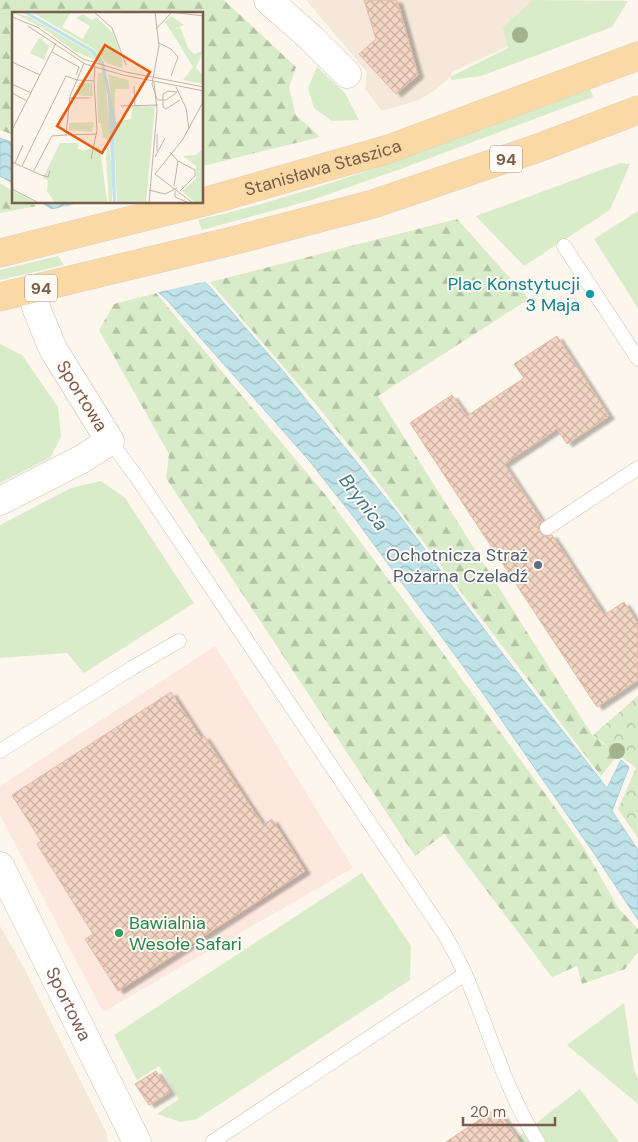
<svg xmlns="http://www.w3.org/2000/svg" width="638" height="1142" font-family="'DM Sans',sans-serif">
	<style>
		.residential { fill: #f5e8da }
		.commercial { fill: #fde8e0 }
		.grass { fill: #d8ecc9 }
		.forest { fill: url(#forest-firs) }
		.park { fill: url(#park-crowns) }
		.water { fill: url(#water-waves); stroke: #a5d3da }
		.pier { fill: #fdf6ec }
		.building { fill: url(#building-cross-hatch); stroke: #e6bba3; filter: url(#shadow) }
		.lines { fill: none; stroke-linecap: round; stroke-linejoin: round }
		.lane-casing { stroke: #d1beb0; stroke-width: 15 }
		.street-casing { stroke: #d1beb0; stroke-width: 29 }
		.primary-casing { stroke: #dad1cd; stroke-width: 29 }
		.lane { stroke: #fff; stroke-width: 14 }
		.street { stroke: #fff; stroke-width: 28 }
		.primary { stroke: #fbd9a5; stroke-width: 28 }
		.tree { fill: #a0b28e }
		.culture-dot { fill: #0f9aa8; stroke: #fffaf3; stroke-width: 2 }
		.service-dot { fill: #5c6f8a; stroke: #fffaf3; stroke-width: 2 }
		.leisure-dot { fill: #2e9e5b; stroke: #fffaf3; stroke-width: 2 }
		.labels { text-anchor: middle; stroke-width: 4; stroke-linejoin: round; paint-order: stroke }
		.shield { fill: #fffaf3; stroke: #a28b7f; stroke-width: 1 }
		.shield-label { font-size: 16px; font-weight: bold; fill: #7a5c4d }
		.street-label { font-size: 18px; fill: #7a5c4d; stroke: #fffaf3 }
		.culture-label { font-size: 18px; fill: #0d838f; stroke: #fffaf3; text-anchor: end }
		.service-label { font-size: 18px; fill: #4e5e75; stroke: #fffaf3; text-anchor: end }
		.leisure-label { font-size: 18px; fill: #27864d; stroke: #fffaf3; text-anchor: start }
		.water-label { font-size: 19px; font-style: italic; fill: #437c86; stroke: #fffaf3 }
		.inset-road { fill: none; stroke: #c5b3a7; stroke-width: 1 }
		.view { fill: #e8590c; fill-opacity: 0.15; stroke: #e8590c; stroke-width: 2.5 }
		.inset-edge { fill: none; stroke: #7a5c4d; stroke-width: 2.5 }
	</style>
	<defs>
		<pattern id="forest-firs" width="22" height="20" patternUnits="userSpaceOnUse" patternTransform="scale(1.25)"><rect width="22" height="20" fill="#d8ecc9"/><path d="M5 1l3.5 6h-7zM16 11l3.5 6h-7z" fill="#b4c2a5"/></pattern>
		<pattern id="park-crowns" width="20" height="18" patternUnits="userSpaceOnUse" patternTransform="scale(1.25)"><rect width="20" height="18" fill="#d8ecc9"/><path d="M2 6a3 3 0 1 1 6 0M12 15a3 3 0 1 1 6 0" fill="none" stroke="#b4c2a5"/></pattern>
		<pattern id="water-waves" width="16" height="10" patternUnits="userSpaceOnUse" patternTransform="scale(1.25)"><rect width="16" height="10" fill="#bfe3e8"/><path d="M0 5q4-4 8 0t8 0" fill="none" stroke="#a0bbbe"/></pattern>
		<pattern id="building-cross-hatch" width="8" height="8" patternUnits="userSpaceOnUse" patternTransform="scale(1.25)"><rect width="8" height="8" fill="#f3d5c3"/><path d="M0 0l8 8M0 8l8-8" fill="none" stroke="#cab0a1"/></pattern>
		<filter id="shadow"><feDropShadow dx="5.5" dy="3" stdDeviation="1" flood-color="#0004"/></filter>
	</defs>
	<rect width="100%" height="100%" fill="#fdf6ec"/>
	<path class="residential" d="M306,0h229l-24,45 -59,27 -2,5 -15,13 -16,10 -37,11 -17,-22 2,-17z
		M0,926l23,40 84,168 1,8h-108z"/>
	<path class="commercial" d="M215,646l138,222 -250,144 -103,-197v-29z"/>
	<path class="grass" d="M533,0l95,1 -16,26 -131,49 -30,4 -1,-3 58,-29 -5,-21z
		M317,67l28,26 14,27 -27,1 -18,-13 -6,-20z
		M590,88l3,9 -187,70 -94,33 -110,30 -4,-10c135,-31 263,-83 392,-132z
		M620,163l10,1 -20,46 -86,56 -48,-50z
		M638,211v97l-44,-69z
		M58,256l6,9 -64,15v-10z
		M0,344l22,11 36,52 3,30 -11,21 -50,25z
		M101,481l24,17 69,105 -110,70 -17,-20 -67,5v-133l71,-37z
		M362,873l49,73 -1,34 -213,139 -16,3 -24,-8 22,-15 -20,-33 -22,14 -23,-45z
		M624,1003l10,67 4,9v25l-71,-59z
		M580,1089l39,53h-100l-2,-4z"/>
	<path class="forest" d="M0,0h224l72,67 -7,21 7,27 24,22 -117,29 -1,-152h-188v121l-14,-5z
		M0,183l14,9v10l16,1 6,3 -36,7z
		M457,219l72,80 -151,97 214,339 26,20 -17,21 -237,-312 -50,-62 -104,-120z
		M156,293l172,205 104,140 151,208 36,63 19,20v23l-13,17 -43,15 -5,-18 -25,11 -108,-143 -29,22 -249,-378 3,-24 -70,-124 15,-26z"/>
	<path class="park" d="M638,696v142l-20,-29 18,-41 -43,-33z"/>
	<path class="water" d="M0,138l14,5v41l-14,-8z
		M42,203h75l29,20 64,64 74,85 113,140 102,137 108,139 14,-28 8,7 -17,44 26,39v70l-45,-68 -111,-160 -126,-172 -49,-62 -141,-159 -79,-69z"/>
	<path class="pier" d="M122,202l26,19 59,60 -52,12 -70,-61 -36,-22 31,-7z"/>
	<path class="building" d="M364,0h33l21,75 -22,19 -37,-40 17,-15z
		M557,336l52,80 -42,28 -10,-15 -53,35 38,57 -3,4v7l5,4 8,-1 52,80 20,-13 14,22v56l-41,27 -187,-284 42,-28 15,21 57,-38 -10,-14z
		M171,692l30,46 3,-2 59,89 9,-6 33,52 -187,120 -33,-52 8,-5 -56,-90 4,-3 -29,-46z
		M156,1071l14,21 -21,13 -14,-21z
		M497,1108l23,34h-74z"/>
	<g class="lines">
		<defs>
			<path id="lane" d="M564,246l74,113
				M110,441l28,38 307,456c7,13 15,27 21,41 23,55 40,115 72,166
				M547,528l91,-60
				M0,751l132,-83 47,-27
				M212,1142l253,-168"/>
			<g id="street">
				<path d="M268,0l42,37 37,37"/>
				<path d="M0,501l82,-42 28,-18 -57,-92 -16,-39 -6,-20"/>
				<path id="s1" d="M0,866l137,276"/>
			</g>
			<g id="primary">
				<path id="s2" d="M0,253l204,-51 185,-53 249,-93"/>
				<path d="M0,297l228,-55 145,-38 168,-57 97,-37"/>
			</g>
		</defs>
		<use href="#lane" class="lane-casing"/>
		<use href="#street" class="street-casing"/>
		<use href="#primary" class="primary-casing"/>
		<use href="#lane" class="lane"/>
		<use href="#street" class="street"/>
		<use href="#primary" class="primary"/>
	</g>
	<g class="tree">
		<circle cx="520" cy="35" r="8"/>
		<circle cx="617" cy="751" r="8"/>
	</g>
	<circle class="culture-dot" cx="590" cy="294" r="5"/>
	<circle class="service-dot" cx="538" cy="565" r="5"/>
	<circle class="leisure-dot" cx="119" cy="933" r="5"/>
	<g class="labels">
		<g class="shield">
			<rect x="490" y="145.5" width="32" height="27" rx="4"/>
			<rect x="25" y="274.5" width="32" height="27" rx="4"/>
		</g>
		<g class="shield-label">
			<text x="506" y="165">94</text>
			<text x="41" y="294">94</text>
		</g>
		<g class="street-label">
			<text dy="6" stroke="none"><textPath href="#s2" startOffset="334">Stanisława Staszica</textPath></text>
			<text transform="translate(82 396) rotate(58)" y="6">Sportowa</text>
			<text dy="6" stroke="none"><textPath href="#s1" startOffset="154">Sportowa</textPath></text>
		</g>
		<g class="culture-label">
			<text x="580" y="290">Plac Konstytucji<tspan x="580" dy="21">3 Maja</tspan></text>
		</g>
		<g class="service-label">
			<text x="528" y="561">Ochotnicza Straż<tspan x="528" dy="21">Pożarna Czeladź</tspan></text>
		</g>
		<g class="leisure-label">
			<text x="129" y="929">Bawialnia<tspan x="129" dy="21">Wesołe Safari</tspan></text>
		</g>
		<g class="water-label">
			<text transform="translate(364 502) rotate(52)" y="7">Brynica</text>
		</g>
	</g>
	<g transform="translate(12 12)">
		<rect width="191" height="191" fill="#fdf6ec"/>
		<path d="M168,15l8,21 6,6 9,-3 -7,17 7,7v9l-20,-4 10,-13 -17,-28 4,-3 -5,-6zM27,26l10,8 -5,14 -14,-7zM66,71h14l1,13h-11l-6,-5zM82,110l-2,10 -23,-2v-7zM48,131h18v6l7,1 15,-3 7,56h-52l-8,-12 1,-11 -5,-2z" fill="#d8ecc9"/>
		<path d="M0,0l17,5 61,35 9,9 -25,-10 -31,-23zM20,0h39l-9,15 21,12 7,-13 -14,-8 7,-4 9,6 4,-3 17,16 10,29 -1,6 -16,-5 -12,-14zM159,4l13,9 -9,4 5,7 -4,3 -11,-17zM92,60l6,58 1,9 -3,1 -5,-3 -2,-14h-3l-1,-37 1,-13zM96,62l20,6 2,9h-15v36zM96,131l4,26v34h-3l-3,-46z" fill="#d8ecc9"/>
		<path d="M120,94h23l-9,97h-29l-3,-75 2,-6 15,-3zM189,138l2,1v52h-8l-13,-12 14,-12v-13l-13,-10 13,-1z" fill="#d8ecc9"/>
		<path d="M0,178l25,13h-25z" fill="#d8ecc9"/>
		<path d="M10,0h6l66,38 10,12 13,64 -3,3 2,74h-3l-5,-106 -7,-32 -10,-13z" fill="#bfe3e8"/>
		<path class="inset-road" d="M82,0l18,16 14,37M143,0l4,34 -7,38 5,15M157,0l35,4M0,5l25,10 46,32 43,13 78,15M16,14l57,38 38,11 81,16M144,17l15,-16M147,31l12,6 7,8 -7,19M40,40l27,15 -3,8M0,50l28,13M0,72l19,9M122,74l1,19M164,75l10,21 3,21M165,80l-9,-1 -5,3v13l3,2 14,-9M0,81l15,8M58,86h21M145,88h9l10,-7M109,94l37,-1M0,118l44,-87M54,123l31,-1M145,139v-17M158,140l8,9 -4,25M143,145l10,-19M79,147l6,-29 -3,-49M166,149l17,9v6l-15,15M0,150l29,13 7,2 2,-6M3,151l8,-18M10,154l44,-90 11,4 7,-17M21,160l19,-36 14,-1 4,-39 7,-16 17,1 1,-14M143,162l28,-35 21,-39M143,162l38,29M0,177l27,14M137,178l16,4 12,-6M163,179v6l14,6M137,191l8,-93 -3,-28"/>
		<path class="view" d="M93,33l45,27 -48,81 -45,-27z"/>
		<rect width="191" height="191" class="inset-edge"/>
	</g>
	<path d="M463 1117v8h92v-8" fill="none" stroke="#7a5c4d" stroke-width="2.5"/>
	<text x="470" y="1117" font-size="15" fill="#7a5c4d" stroke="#fffaf3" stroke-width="4" paint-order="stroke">20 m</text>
</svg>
